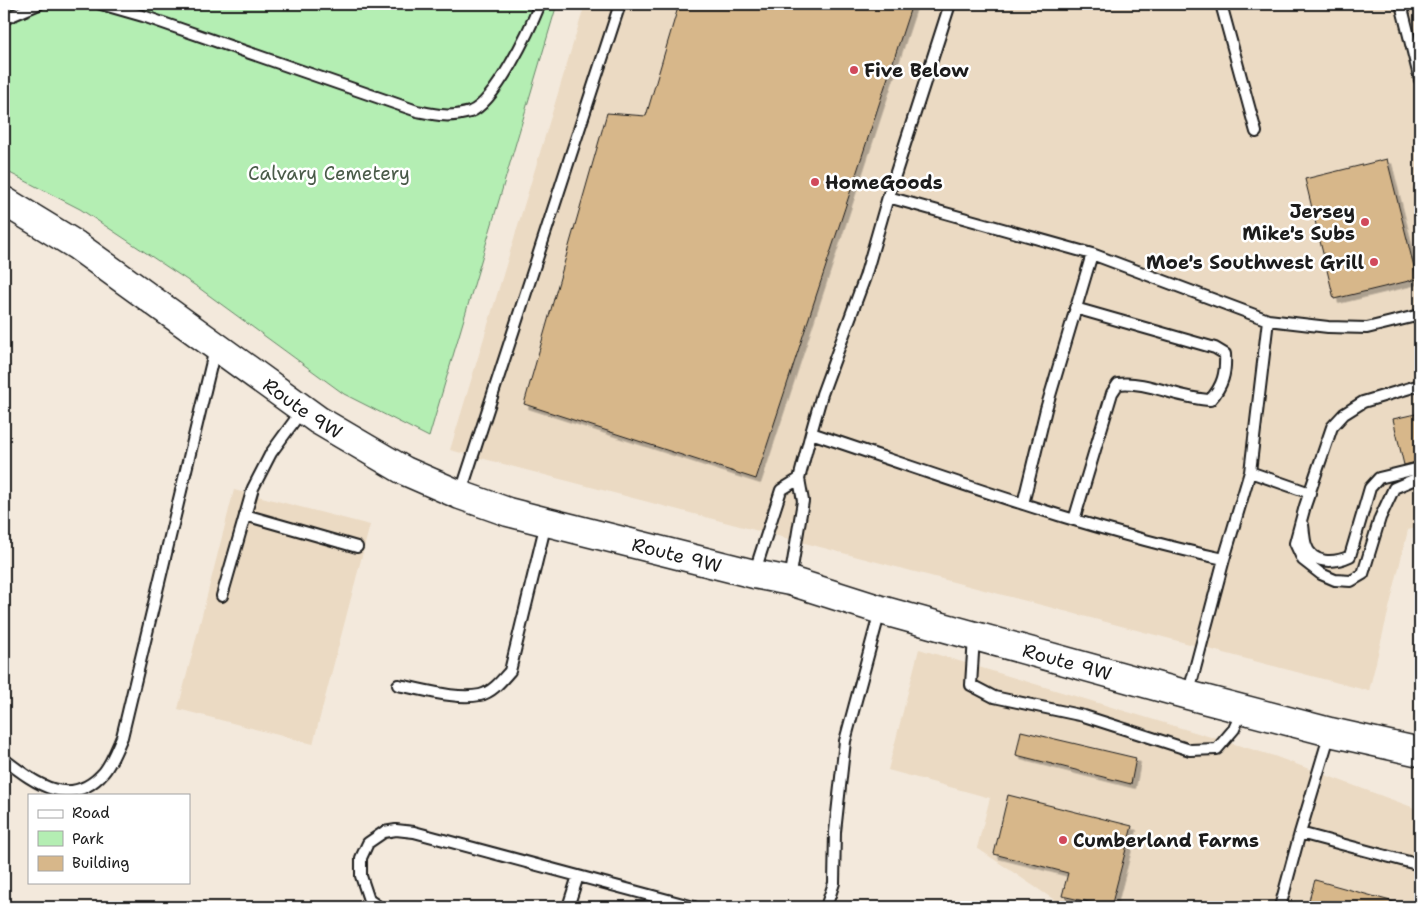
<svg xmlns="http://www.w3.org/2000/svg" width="1424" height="911" font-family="'Shantell Sans',sans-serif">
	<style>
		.built { fill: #ebdac3 }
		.green { fill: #b4eeb3; stroke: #688568 }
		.building { fill: #d7b78a; stroke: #1c1c1c; filter: url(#shadow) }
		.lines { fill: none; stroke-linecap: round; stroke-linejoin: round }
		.service-casing { stroke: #1c1c1c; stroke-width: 14 }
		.primary-casing { stroke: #1c1c1c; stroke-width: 31 }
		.service { stroke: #fff; stroke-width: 10 }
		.primary { stroke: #fff; stroke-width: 28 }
		.poi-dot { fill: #d1495b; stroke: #fff; stroke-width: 2 }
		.labels { text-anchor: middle; stroke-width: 5; stroke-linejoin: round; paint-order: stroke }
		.poi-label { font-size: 19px; font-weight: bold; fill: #1c1c1c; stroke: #fff; text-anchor: start }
		.park-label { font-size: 19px; fill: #4a5b49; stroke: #fff }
		.street-label { font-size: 19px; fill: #1c1c1c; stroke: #fff }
	</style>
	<defs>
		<filter id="shadow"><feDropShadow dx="4.5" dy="4.5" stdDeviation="0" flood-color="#0004"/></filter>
	</defs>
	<rect width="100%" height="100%" fill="#f3e9dc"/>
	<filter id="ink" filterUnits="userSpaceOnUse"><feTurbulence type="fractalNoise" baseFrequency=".02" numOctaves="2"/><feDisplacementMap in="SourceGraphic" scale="10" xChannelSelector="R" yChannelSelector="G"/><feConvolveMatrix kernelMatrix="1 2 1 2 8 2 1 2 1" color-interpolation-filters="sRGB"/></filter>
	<g filter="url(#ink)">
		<path class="built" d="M585,4h835v523l-12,3 -39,161 -919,-241z
			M234,490l136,35 -57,219 -135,-35z
			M919,649l355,107 146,54v97h-355l-88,-59 13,-50 -102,-28z"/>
		<path class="green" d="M4,4h553l-128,433 -85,-43 -145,-106 -119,-79 -76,-39z"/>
		<path class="building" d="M679,4h233l-156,475 -232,-75 83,-291 39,3z
			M1387,159l30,120 -83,20 -29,-120z
			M1420,413v48l-16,4 -11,-46z
			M1021,731l115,27 -5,26 -115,-29z
			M1008,795l124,31 -21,81 -49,-11 6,-23 -74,-19z
			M1315,880l97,27h-105z"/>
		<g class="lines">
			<defs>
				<path id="service" d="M101,4l42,12 274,95c20,4 32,7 53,1 25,-9 60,-83 70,-108
					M1221,4l35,128
					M1401,4l19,76
					M4,19l35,-15
					M888,197l204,57 176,66
					M1420,385l-57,17 -19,12 -12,13 -27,79 -10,37 8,17 18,14 14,6 16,1 12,-7 17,-56 14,-30 26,-11
					M811,433c136,45 272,96 413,126
					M1250,472l60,21
					M460,495l160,-491
					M1023,504l23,-95 46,-155
					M245,515l112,32
					M1074,520l38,-127 6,-9c28,-4 61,15 92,16 13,-14 16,-27 15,-46l-10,-6 -140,-40
					M1303,525c1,6 1,14 3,20 6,20 29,18 44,11l20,-68 9,-10 41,-10
					M754,574l27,-84 18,-11
					M790,580l13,-79 -4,-22 12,-46 11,-39 43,-117 23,-80 62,-193
					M222,596l31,-108 18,-35 32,-44
					M974,637l-3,48 23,12 90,19 106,34 27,-1 17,-20 8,-18
					M398,685c24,4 58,15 82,10 13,-3 22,-15 30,-24l36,-148
					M1188,695l36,-136 26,-87 18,-152 60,7 39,1 53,-13
					M5,760c31,24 66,50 99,12 8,-10 13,-24 18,-35l93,-388
					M1300,833l120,32
					M379,907l-10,-7 -8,-24v-18l7,-15 16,-11 12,-2 18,2 280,75
					M568,907l10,-31
					M826,907l8,-24 1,-51 10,-91 35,-130
					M1280,907l20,-74 30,-100"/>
				<g id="primary">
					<path id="s1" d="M4,201l72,44 242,175 87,51 55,24 48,17 39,10 207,52 36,7 91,29 307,85 142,37 90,20"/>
				</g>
			</defs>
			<use href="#service" class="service-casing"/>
			<use href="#primary" class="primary-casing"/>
			<use href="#service" class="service"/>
			<use href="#primary" class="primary"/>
		</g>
	</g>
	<g class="poi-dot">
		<circle cx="854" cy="70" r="5"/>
		<circle cx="815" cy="182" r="5"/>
		<circle cx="1365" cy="222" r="5"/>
		<circle cx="1374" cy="262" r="5"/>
		<circle cx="1063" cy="840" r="5"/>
	</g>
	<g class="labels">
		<g class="poi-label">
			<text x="864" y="77">Five Below</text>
			<text x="825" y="189">HomeGoods</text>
			<text x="1355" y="218" text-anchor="end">Jersey<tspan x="1355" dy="22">Mike's Subs</tspan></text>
			<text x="1364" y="269" text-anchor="end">Moe's Southwest Grill</text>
			<text x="1073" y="847">Cumberland Farms</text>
		</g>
		<g class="park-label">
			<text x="329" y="180">Calvary Cemetery</text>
		</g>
		<g class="street-label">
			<text dy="7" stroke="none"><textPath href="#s1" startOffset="364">Route 9W</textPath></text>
			<text dy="7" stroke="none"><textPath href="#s1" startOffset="769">Route 9W</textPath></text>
			<text dy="7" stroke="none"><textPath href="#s1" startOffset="1174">Route 9W</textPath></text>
		</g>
	</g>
	<rect width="1424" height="911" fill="none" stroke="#fff" stroke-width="20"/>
	<rect x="10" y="10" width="1404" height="891" fill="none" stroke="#1c1c1c" stroke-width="2" filter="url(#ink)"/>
	<rect x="28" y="794" width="162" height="90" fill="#ffffff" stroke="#a4a4a4"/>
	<rect x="38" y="810" width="25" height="8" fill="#ffffff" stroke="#a4a4a4"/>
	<text x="72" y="818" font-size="15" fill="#1c1c1c">Road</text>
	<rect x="38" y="831" width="25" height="15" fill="#b4eeb3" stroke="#a4a4a4"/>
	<text x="72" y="844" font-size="15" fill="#1c1c1c">Park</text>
	<rect x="38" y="856" width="25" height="15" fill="#d7b78a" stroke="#a4a4a4"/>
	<text x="72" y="868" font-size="15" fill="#1c1c1c">Building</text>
</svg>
